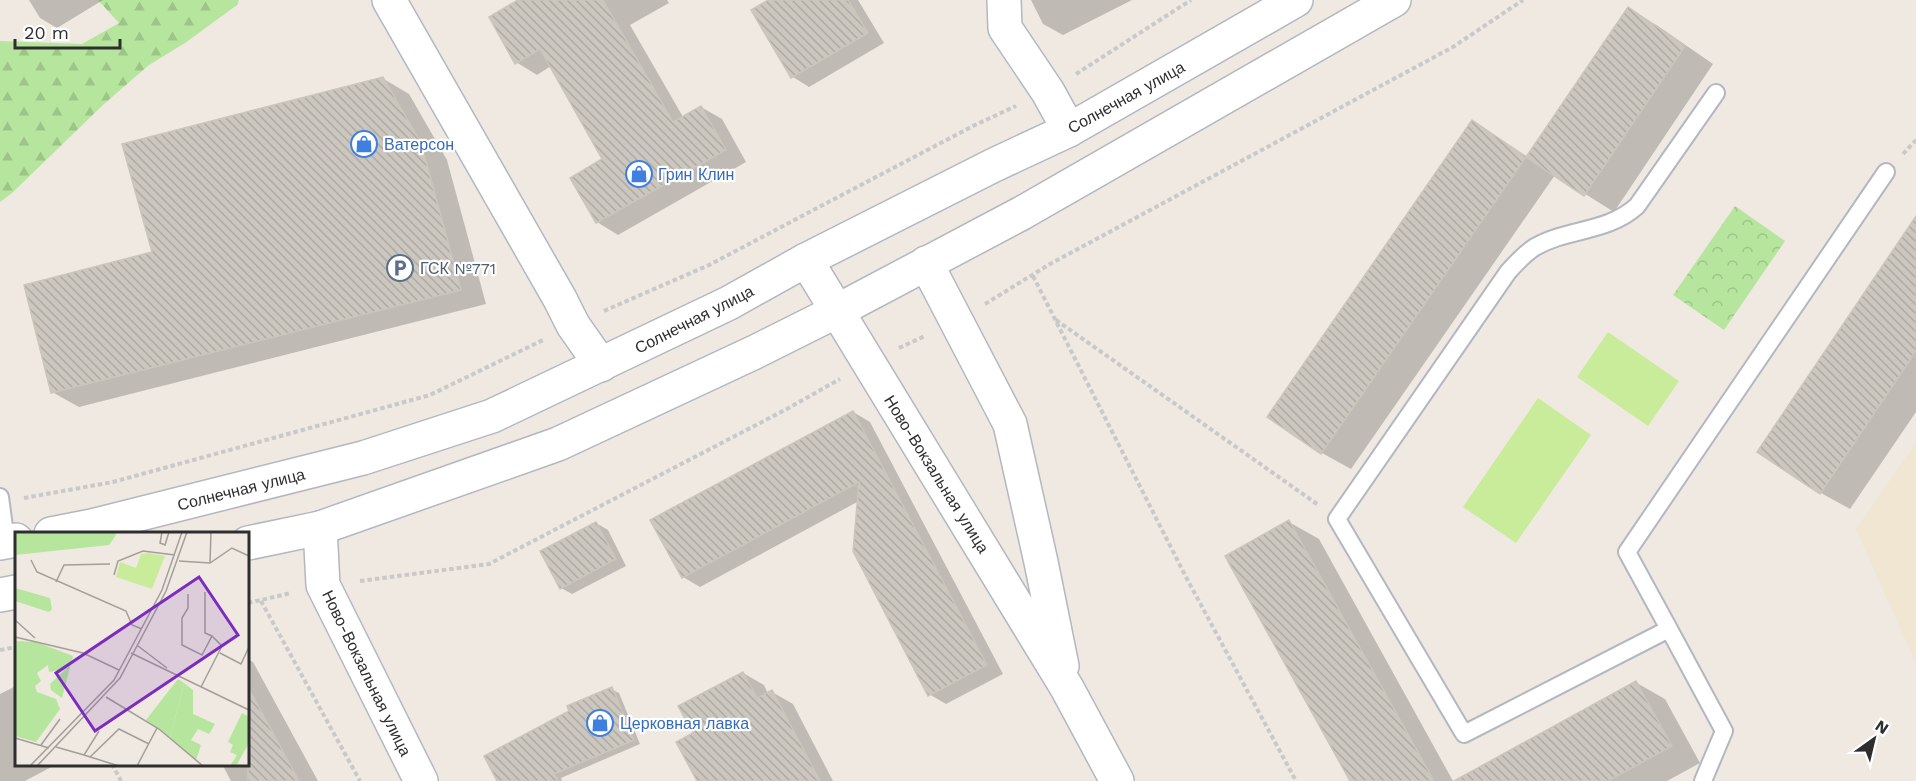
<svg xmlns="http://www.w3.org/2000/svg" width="1916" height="781" font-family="'Work Sans',sans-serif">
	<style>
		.education { fill: #f0e6d1 }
		.forest { fill: url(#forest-firs) }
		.park { fill: url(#park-crowns) }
		.pitch { fill: #c9ec9a }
		.shadow { fill: #0003 }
		.building { fill: url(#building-back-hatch); stroke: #cbc5ba; stroke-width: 1.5 }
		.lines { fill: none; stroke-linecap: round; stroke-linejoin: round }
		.service-casing { stroke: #b4b7c1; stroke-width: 20 }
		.minor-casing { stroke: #b4b7c1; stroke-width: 36 }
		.tertiary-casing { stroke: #b4b7c1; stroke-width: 36 }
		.secondary-casing { stroke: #b4b7c1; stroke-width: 36 }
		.path { stroke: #c9c9c9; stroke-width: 4; stroke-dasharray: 4.5 3; stroke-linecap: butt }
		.service { stroke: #fff; stroke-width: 16 }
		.minor { stroke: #fff; stroke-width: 33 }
		.tertiary { stroke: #fff; stroke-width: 33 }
		.secondary { stroke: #fff; stroke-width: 33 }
		.labels { text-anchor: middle; stroke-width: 4.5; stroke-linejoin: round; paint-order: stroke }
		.street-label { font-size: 16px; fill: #2e2e2e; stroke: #fff }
		.shop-label { font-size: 16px; fill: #366cbe; stroke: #fff; text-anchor: start }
		.service-label { font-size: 16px; fill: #4e5e75; stroke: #fff; text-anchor: start }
		.inset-road { fill: none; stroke: #a29e99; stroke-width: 1.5 }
		.view { fill: #7b2cbf; fill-opacity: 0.15; stroke: #7b2cbf; stroke-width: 3 }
		.inset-edge { fill: none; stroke: #2e2e2e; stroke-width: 3 }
	</style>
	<defs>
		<pattern id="forest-firs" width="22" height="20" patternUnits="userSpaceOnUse" patternTransform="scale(1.5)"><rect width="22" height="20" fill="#b6e59e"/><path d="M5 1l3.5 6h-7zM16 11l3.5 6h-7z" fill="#9dc588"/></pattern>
		<pattern id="park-crowns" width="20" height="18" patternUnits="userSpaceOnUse" patternTransform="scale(1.5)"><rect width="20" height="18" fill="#b6e59e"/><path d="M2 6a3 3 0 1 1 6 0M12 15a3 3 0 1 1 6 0" fill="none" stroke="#9dc588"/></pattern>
		<pattern id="building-back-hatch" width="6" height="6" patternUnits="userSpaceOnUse" patternTransform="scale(1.5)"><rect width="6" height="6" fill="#cbc7bf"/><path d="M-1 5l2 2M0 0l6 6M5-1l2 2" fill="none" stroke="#afaba4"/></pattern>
	</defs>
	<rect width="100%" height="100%" fill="#efe9e1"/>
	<path class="education" d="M1916,443v220l-60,-134z"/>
	<path class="forest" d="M98,0h141l-2,5 -52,38 -36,22 -45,39 -92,89 -12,9v-161l82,3 37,-21z"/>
	<path class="park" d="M1735,206l50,35 -61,89 -51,-35z"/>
	<path class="pitch" d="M1608,332l71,49 -31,45 -71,-49z
		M1538,398l53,37 -75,108 -53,-36z"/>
	<path class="shadow" d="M29,0h74l-46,28 -17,-10z
		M521,0h146l2,3 -39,22 53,92 18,-10 21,12 24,43 -128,73 -21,-13 -25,-44 32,-19 -53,-93 -14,9 -21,-13z
		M771,0h87l26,43 -75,44 -16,-10 -40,-66z
		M1031,0h101l-69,35 -20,-11z
		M1628,9l30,17 55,38 -99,148 -59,-37 -204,294 -29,-16 150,-331 56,35z
		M382,78l27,16 38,66 39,144 -407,103 -27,-15 101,-139z
		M1916,219v193l-66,97 -29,-16z
		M853,412l17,10 133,252 -57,30 -17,-10 -70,-193 -159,86 -17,-10z
		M1289,522l30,17 134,242h-101z
		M596,523l12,7 18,36 -54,28 -11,-6z
		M248,659l5,3 65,119h-87l-9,-17h26z
		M743,673l21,12 4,9 4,-2 21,12 40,77h-135z
		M1635,682l30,17 35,64 -33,18h-210z
		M16,686v78h41l-32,17h-25v-87z
		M611,689l8,4 21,51 -79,34 1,3h-63z"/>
	<path class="building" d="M518,0h85l70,122 28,-16 25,44 -130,73 -26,-45 32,-19 -62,-110 -25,15 -26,-47z
		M768,0h80l20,33 -77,45 -40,-68z
		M1628,7l57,39 -101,150 -58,-39z
		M383,77l38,66 40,147 -410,103 -27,-108 128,-33 -30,-108z
		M1472,120l54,37 -205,297 -54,-37z
		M1916,216v135l-96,143 -63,-42z
		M853,411l134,254 -59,31 -75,-145 6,-69 -177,96 -32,-58z
		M1289,520l145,261h-84l-125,-225z
		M596,522l20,37 -56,30 -20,-38z
		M743,672l14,26 15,-8 48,91h-123l-21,-39 17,-9 -15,-27z
		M1636,681l36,65 -64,35h-154z
		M248,687l51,94h-51z
		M612,687l22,53 -80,34 4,7h-61l-13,-25 85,-45 -2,-5z"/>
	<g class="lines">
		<defs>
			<path id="service" d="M0,497l6,45
				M1669,629l-42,-77 259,-380
				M1703,781l21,-50 -55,-102 -205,105 -127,-215 171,-247c8,-9 16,-18 27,-25 33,-19 72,-14 102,-41l79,-113"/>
			<path id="minor" d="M389,0l171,299 13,26 28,40
				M1004,0l1,28 43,64 21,38"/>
			<path id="tertiary" d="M806,260l261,428 50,93
				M926,263l84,161 31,138 21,104
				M320,528l3,57 98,196"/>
			<path id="secondary" d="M51,534l41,-8 271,-68 129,-42 237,-113 77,-43 188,-95 75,-35 227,-130
				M0,543l16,-3
				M248,543l72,-15 238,-84 197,-92 82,-41 185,-98 372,-213
				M0,595l16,-3"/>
		</defs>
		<use href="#service" class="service-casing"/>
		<use href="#minor" class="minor-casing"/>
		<use href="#tertiary" class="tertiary-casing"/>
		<use href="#secondary" class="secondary-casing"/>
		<path class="path" d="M1076,74l115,-74
			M1903,154l13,-14
			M1033,276l154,303 109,202
			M985,304l65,-40 403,-217 70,-47
			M604,311l105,-46 264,-139 43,-20
			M1056,320l261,184
			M899,348l26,-12
			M24,498l89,-16 317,-87 113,-55
			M360,581l129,-17 296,-154 55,-31
			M261,601l99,180
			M248,603l43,-10
			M0,650l16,-3
			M112,764l9,17"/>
		<use href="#service" class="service"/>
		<use href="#minor" class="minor"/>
		<use href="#tertiary" class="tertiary"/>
		<use href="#secondary" class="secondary"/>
	</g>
	<defs>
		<symbol id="shop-ring" viewBox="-11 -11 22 22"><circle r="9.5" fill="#fff" stroke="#3f7fe0" stroke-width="1.5"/><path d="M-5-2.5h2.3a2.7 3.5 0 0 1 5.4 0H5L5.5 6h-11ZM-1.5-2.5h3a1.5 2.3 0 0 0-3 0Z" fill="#3f7fe0"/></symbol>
		<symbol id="parking-ring" viewBox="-11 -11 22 22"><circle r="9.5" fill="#fff" stroke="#5c6f8a" stroke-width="1.5"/><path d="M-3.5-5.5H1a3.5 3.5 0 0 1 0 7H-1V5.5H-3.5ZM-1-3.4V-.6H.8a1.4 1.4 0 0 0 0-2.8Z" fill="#5c6f8a"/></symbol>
	</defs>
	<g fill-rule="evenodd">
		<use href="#shop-ring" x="349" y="129" width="30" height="30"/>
		<use href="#shop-ring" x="624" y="159" width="30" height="30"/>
		<use href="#parking-ring" x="385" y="253" width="30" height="30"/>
		<use href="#shop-ring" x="585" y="708" width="30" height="30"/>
	</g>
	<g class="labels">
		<g class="street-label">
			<text transform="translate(1126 97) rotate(-29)" y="6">Солнечная улица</text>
			<text transform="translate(694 319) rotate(-27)" y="6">Солнечная улица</text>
			<text transform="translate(937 474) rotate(58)" y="6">Ново-Вокзальная улица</text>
			<text transform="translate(241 489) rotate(-14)" y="6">Солнечная улица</text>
			<text transform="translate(367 673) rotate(64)" y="6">Ново-Вокзальная улица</text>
		</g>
		<g class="shop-label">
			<text x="384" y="150">Ватерсон</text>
			<text x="658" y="180">Грин Клин</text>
			<text x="620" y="729">Церковная лавка</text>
		</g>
		<g class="service-label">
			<text x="420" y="274">ГСК №771</text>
		</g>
	</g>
	<g transform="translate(15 532)">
		<rect width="234" height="234" fill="#efe9e1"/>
		<path d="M163,147l6,4 -14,55 -24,-18zM227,181l7,4v26l-13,23h-6l7,-11 -7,-3 3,-7 -5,-3z" fill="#b6e59e"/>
		<path d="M24,0h77v3l-7,10 -94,10v-22zM0,56l35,10 2,11 -3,3 -34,-11zM0,109l21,1 37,14 -11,42 -11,-8 -1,-6 16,-15 -17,3 -1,-7 -11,8 4,8 -6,5 2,6 19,7 4,10 -24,33 -21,-6zM169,151l9,7v24l22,10 -6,10 -11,-5 -7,11 10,5 -5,15 -26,-22z" fill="#b6e59e"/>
		<path d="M134,21l16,3 -13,33 -36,-12 4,-15 16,6 5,-14z" fill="#c9ec9a"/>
		<path class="inset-road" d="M147,0l-2,11 5,2 4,-13M16,28l6,12 89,39 6,14 10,4M164,29l31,2 22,-15 17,8M195,30l1,-30M99,43l4,-14 25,-10 32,4M41,50l8,-17 46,-1M190,60v41l7,3M173,62v14l-6,10v27l20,10 10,-19 10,10 -21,41M0,88l20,18M0,105l68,16 36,17M123,114l29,22M116,121l118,57M205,121l21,11 8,-17M91,165l53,32 44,37M84,199l-15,24 35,11M0,206l34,10M26,213l19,-26M41,215l28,8M75,225l29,-28 30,15M15,234l84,-86 48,-90 20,-58M22,234l83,-88 46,-87 21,-59M122,234l20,-38"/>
		<path class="view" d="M184,45l39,58 -143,96 -39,-58z"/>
		<rect width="234" height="234" class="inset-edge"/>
	</g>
	<g transform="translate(1874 739) rotate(34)" stroke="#ffffff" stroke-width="4.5" paint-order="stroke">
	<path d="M0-4.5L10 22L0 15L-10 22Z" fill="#2e2e2e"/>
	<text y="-9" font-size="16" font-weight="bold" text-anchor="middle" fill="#2e2e2e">N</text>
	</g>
	<path d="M15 39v9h105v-9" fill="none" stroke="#2e2e2e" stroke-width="3"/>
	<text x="24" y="39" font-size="18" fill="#2e2e2e" stroke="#ffffff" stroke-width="4.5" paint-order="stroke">20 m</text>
</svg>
